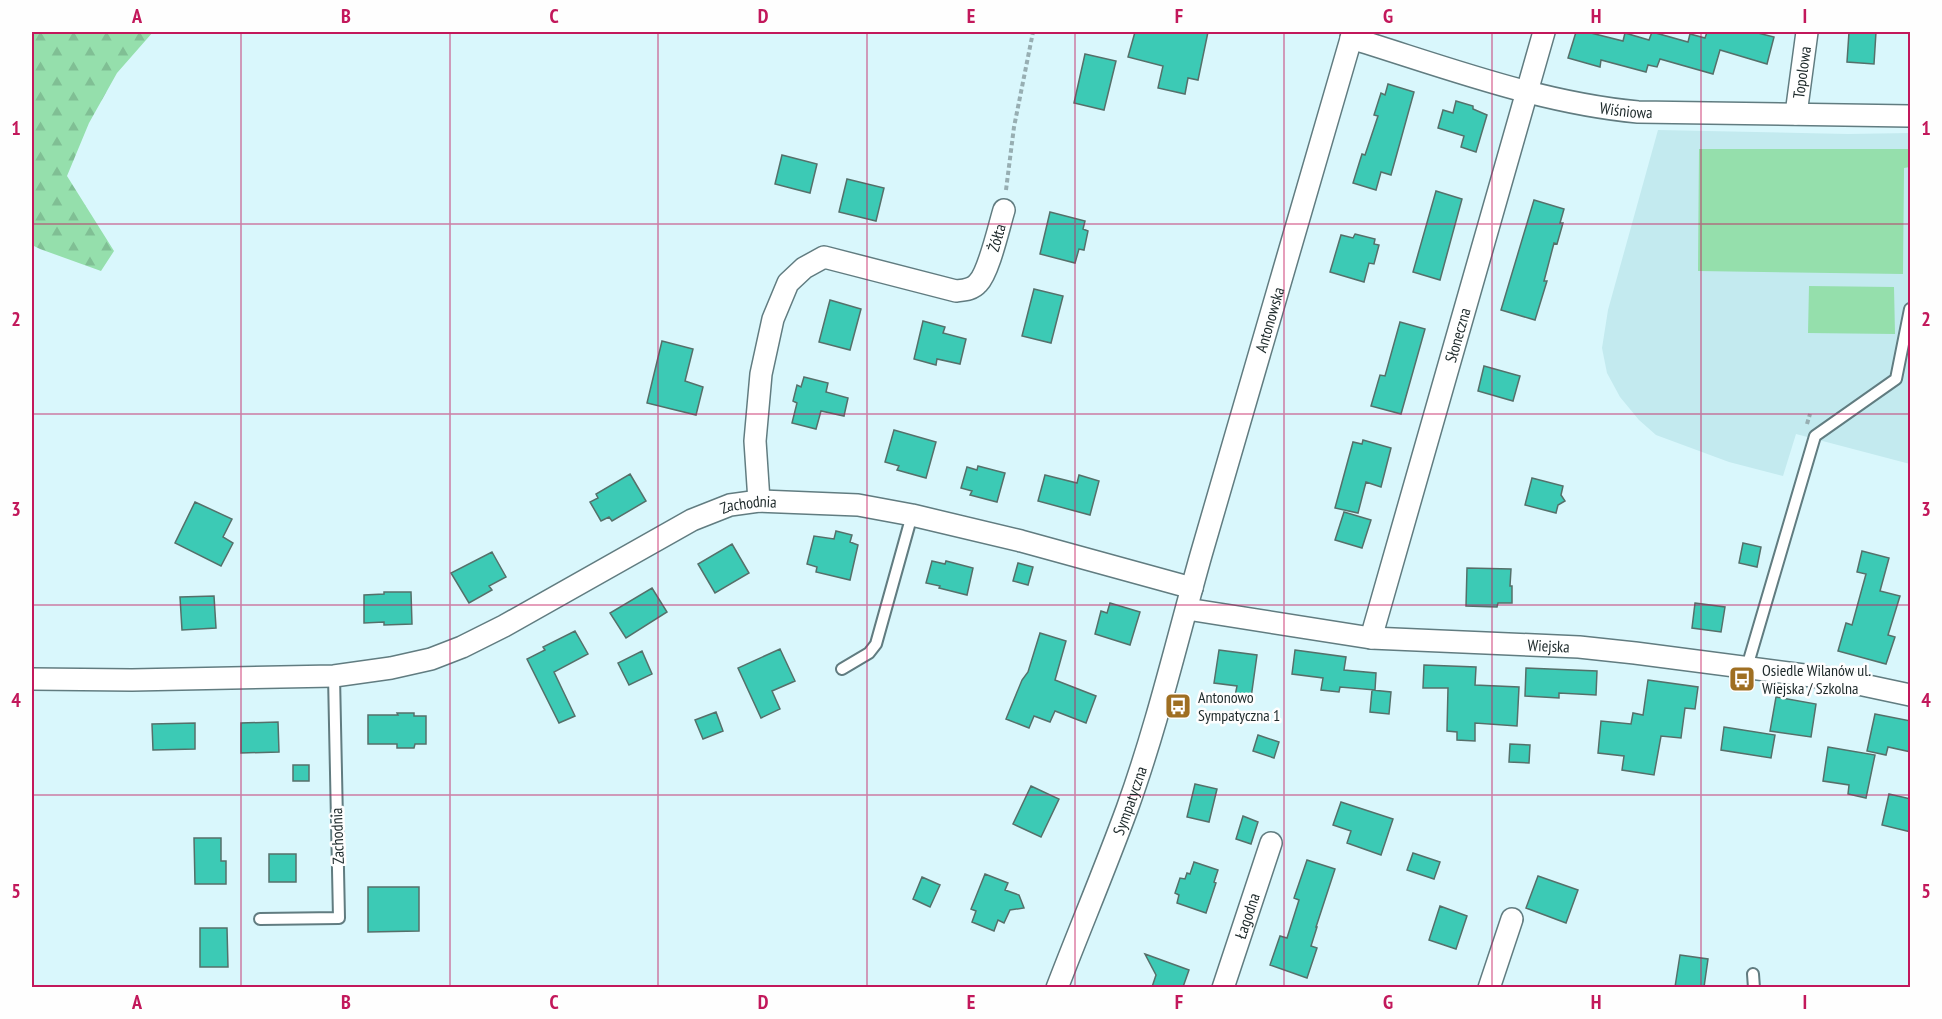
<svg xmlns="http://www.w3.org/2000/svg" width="1942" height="1019" font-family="'PT Sans Narrow',sans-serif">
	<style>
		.built { fill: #c3eaef }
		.green { fill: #95dfac }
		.forest { fill: url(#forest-firs) }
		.building { fill: #3ccab5; stroke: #55706a; stroke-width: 1.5 }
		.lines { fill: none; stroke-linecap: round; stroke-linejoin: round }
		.lane-casing { stroke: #617c80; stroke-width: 14 }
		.street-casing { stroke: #617c80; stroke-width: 24 }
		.path { stroke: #97aeb2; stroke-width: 4; stroke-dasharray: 4.5 3; stroke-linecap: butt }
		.lane { stroke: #fff; stroke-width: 10 }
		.street { stroke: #fff; stroke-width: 21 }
		.grid { fill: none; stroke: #c2185b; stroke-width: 1.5; stroke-opacity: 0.55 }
		.labels { text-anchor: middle; stroke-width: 5; stroke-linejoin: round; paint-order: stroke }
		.street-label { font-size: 16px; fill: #1d292a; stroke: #fefefe }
		.poi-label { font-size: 16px; fill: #1d292a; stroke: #fefefe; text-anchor: start }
		.neatline { fill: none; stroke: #c2185b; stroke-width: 2 }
		.grid-label { font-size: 20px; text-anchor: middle; font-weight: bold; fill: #c2185b }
	</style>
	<defs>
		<pattern id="forest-firs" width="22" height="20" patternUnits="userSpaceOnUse" patternTransform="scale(1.5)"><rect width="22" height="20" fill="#95dfac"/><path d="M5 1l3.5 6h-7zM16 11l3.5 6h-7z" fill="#80bf94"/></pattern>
	</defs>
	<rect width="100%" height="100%" fill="#d9f7fc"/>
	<path class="built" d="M1658,130l190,4 62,-1v331l-114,-30 -13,42 -54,-14 -73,-27 -17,-15 -19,-23 -13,-24 -5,-25 6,-38z"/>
	<path class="green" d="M1699,149h211v18l-6,1 -1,106 -205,-3z
		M1809,286l85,1 1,47 -87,-1z"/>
	<path class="forest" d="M32,32h121l-36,41 -28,50 -22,53 47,75 -13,20 -61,-22 -8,-4z"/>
	<path class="building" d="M1135,32h73l-10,48 -10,-2 -3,16 -27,-6 5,-22 -35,-9z
		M1576,32h11l36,9 2,-8 24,7 3,-8 36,10 2,-8 15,4 2,-6h47l20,5 -7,27 -47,-14 -7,24 -53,-15 -3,8 -9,-2 -2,7 -45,-12 -1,7 -32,-9z
		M1849,32h27l-2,32 -27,-2z
		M1085,54l31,7 -12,49 -30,-7z
		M1388,84l26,8 -23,83 -10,-3 -5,18 -23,-7 9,-29 3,1 13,-39 -4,-1 7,-22 4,2z
		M1456,101l17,5v3l14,6 -11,37 -15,-5 3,-11 -26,-8 5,-18 10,3z
		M782,155l35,9 -7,29 -35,-9z
		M847,179l37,9 -8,33 -37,-9z
		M1436,191l26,8 -22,81 -27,-8z
		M1534,200l30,9 -4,14h3l-6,21 -3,-1 -10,38h3l-12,39 -34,-10z
		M1050,212l35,9 -2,8 5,2 -4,19 -5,-1 -4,14 -35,-9z
		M1355,234l20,5 -1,5 5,1 -5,19 -5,-1 -5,19 -34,-10 11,-37 12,3z
		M1034,289l29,7 -12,47 -29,-7z
		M830,300l31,9 -11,41 -31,-8z
		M923,321l22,6 -2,6 23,6 -6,25 -23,-5 -1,6 -22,-6z
		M1400,322l25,7 -24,85 -30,-8 9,-31 5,1z
		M662,341l31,8 -8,32 18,6 -7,28 -49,-12z
		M1484,366l36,10 -7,25 -35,-10z
		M804,377l24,6 -2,9 22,6 -4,18 -23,-5 -5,18 -24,-6 5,-20 -4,-2 4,-16 4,2z
		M894,430l42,12 -10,36 -29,-8 2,-4 -14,-4z
		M1363,440l28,8 -10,39 -15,-5 -8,31 -23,-5 18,-66 9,2z
		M978,466l27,7 -8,29 -27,-7 2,-4 -11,-3 6,-21 10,3z
		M630,474l16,27 -34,20 -3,-4 -8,4 -11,-19 8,-4 -2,-4z
		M1045,475l32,8 2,-8 20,6 -9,34 -52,-14z
		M1532,478l31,8 -2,9 4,6 -7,4 -2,8 -31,-8z
		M195,502l37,17 -9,18 10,6 -12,23 -46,-23z
		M1344,512l27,8 -9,28 -27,-8z
		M836,531l16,4 -2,7 8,3 -8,35 -34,-8 1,-5 -10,-3 7,-28 20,3z
		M1743,543l18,4 -4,20 -18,-4z
		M732,544l17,29 -34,20 -17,-29z
		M1862,551l27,7 -9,33 20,5 -12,39 7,2 -9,27 -48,-13 8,-28 6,2 14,-51 -9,-2z
		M492,552l14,25 -17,9 3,4 -23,13 -18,-30z
		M932,561l13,3 1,-3 27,7 -6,27 -28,-7 1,-2 -14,-3z
		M1018,563l15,4 -5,18 -15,-4z
		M1467,568l44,1 -1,17h2v17h-14l-1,4 -31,-1z
		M652,588l15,24 -41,26 -16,-25z
		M384,592h27l1,32 -28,1v-3l-20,1v-28l20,-1z
		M214,596l2,32 -34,2 -2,-33z
		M1110,603l30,9 -10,33 -35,-11 6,-23 6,2z
		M1695,603l30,4 -4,25 -29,-4z
		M575,631l13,23 -34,18 21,44 -16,7 -32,-64 18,-9 -2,-3z
		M1040,633l26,8 -11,39 41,16 -10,27 -31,-12 -5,11 -16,-6 -5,12 -23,-9 16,-39 6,-8z
		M780,649l15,32 -23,10 8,18 -19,9 -23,-50z
		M1219,650l38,5 -6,43 -16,-2 2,-10 -23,-3z
		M1295,650l51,7 -2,13 32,3 -1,17 -35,-3 -1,5 -18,-2 2,-12 -31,-4z
		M642,651l10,23 -23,11 -11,-22z
		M1424,665l52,2 -1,18 44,2 -2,39 -42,-3v18l-18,-1v-8l-10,-1 1,-43h-25z
		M1526,668l71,3 -1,24 -37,-2v5l-34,-2z
		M1648,680l50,7 -3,22 -10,-1 -4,30 -20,-2 -7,39 -32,-5 2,-14 -26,-3 3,-32 30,3 2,-11 10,2z
		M1372,690l19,2 -2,22 -19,-2z
		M1776,697l40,7 -5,33 -41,-6z
		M716,712l7,19 -20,8 -8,-19z
		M397,713h17v3h12v28h-11l-1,4h-17v-4h-29v-29h30z
		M1875,714l36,7v31l-23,-5 -2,8 -19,-4z
		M278,722l1,30 -38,1v-30z
		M195,723v26l-42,1 -1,-26z
		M1724,727l51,8 -4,23 -50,-8z
		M1258,735l21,7 -5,16 -21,-7z
		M1510,744l20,1 -1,18 -20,-1z
		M1828,747l47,8 -9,43 -18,-4 1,-9 -26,-4z
		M293,765h16v16h-16z
		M1195,784l22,5 -8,33 -22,-5z
		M1031,786l28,13 -18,38 -28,-13z
		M1889,794l22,5v33l-29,-7z
		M1341,802l52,17 -12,36 -34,-12 4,-12 -18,-6z
		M1243,816l15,6 -7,22 -15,-5z
		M194,838h27v23h5v23h-31z
		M1413,853l27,9 -6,17 -27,-9z
		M269,854h27v28h-27z
		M1307,860l28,9 -19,58h1l-6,19 6,2 -10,30 -37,-13 10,-29 7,2 12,-38 -5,-2z
		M1194,862l24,8 -4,12 2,1 -10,30 -29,-10 2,-8 -4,-2 5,-15 5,1 2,-6 3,1z
		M985,874l23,9 -3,7 14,5 5,13 -14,2 -6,13 -6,-3 -4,11 -22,-9 4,-11 -5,-2z
		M1538,876l40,14 -12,33 -40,-15z
		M922,877l18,8 -10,22 -17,-8z
		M368,887h51v44l-51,1z
		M1440,906l27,10 -11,33 -27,-9z
		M200,928h27l1,39h-28z
		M1145,954l44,16 -6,17h-31l4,-12z
		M1680,955l28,4 -4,28h-29z"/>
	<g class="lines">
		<defs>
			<path id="lane" d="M1747,667l68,-231 81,-57 14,-70
				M842,669l27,-16 7,-9 36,-129
				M260,919l79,-1 -5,-242
				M1753,974l1,14"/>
			<g id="street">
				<path id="s1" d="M1351,38c94,29 189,65 287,74l272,4"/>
				<path id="s2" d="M1796,114l11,-82"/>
				<path id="s3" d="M759,501l-4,-60 6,-67 12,-55 15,-36 16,-15 20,-11 132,34c8,-1 16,-1 22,-8 11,-11 21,-57 26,-73"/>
				<path id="s4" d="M1187,609l184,29 208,9 56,6 200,26 75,16"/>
				<path id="s5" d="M1371,638l173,-606"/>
				<path id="s6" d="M32,679l100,1 202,-4 57,-8 40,-9 31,-12 42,-21 188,-106 38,-15 29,-4 99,4 54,10 109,26 171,47"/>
				<path id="s7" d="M1057,988c23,-60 48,-119 70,-179 30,-83 50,-169 74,-254l152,-523"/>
				<path id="s8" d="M1223,988l48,-145"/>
				<path d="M1489,988l23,-69"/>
			</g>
		</defs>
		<use href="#lane" class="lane-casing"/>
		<use href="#street" class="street-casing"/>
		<path class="path" d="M1006,190l8,-63 19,-95
			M1807,424l3,-10"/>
		<use href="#lane" class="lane"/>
		<use href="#street" class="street"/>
	</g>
	<path class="grid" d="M241,32v956M450,32v956M658,32v956M867,32v956M1075,32v956M1284,32v956M1492,32v956M1701,32v956M32,224h1878M32,414h1878M32,605h1878M32,795h1878"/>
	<defs>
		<symbol id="bus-square" viewBox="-11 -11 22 22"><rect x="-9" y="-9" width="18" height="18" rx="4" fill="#9f6f22" stroke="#fefefe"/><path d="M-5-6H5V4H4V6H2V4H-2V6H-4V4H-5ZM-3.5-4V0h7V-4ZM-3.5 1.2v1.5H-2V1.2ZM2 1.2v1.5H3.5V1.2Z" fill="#fff"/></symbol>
	</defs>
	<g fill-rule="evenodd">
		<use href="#bus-square" x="1727" y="664" width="30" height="30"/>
		<use href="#bus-square" x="1163" y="691" width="30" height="30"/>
	</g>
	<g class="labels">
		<g class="street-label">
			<text dy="6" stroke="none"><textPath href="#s2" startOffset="42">Topolowa</textPath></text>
			<text dy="6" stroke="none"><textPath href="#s1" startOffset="285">Wiśniowa</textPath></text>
			<text dy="6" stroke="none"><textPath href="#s3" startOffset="477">Żółta</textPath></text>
			<text dy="6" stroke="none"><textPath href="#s7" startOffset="702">Antonowska</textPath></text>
			<text dy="6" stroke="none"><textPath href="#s5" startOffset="315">Słoneczna</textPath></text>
			<text dy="6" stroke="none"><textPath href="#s6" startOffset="756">Zachodnia</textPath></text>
			<text dy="6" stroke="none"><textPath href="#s4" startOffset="364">Wiejska</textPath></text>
			<text dy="6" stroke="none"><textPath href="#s7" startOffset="201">Sympatyczna</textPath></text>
			<text transform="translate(337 836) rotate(-92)" y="6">Zachodnia</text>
			<text dy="6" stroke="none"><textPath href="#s8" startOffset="76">Łagodna</textPath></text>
		</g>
		<g class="poi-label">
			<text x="1762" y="676">Osiedle Wilanów ul.<tspan x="1762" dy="18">Wiejska / Szkolna</tspan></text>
			<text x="1198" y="703">Antonowo<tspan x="1198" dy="18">Sympatyczna 1</tspan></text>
		</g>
	</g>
	<rect width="1942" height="1019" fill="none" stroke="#fefefe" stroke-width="66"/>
	<rect x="33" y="33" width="1876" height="953" class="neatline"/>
	<g class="grid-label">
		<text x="137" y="23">A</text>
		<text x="346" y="23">B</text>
		<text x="554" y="23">C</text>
		<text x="763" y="23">D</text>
		<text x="971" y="23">E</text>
		<text x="1179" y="23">F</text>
		<text x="1388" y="23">G</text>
		<text x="1596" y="23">H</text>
		<text x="1805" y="23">I</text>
		<text x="16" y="135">1</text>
		<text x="1926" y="135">1</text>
		<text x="16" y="326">2</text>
		<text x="1926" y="326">2</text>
		<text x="16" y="516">3</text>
		<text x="1926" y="516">3</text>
		<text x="16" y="707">4</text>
		<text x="1926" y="707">4</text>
		<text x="16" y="898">5</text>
		<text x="1926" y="898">5</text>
		<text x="137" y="1009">A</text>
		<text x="346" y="1009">B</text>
		<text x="554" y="1009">C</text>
		<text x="763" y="1009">D</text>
		<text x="971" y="1009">E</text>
		<text x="1179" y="1009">F</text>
		<text x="1388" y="1009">G</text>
		<text x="1596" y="1009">H</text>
		<text x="1805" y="1009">I</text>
	</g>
</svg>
